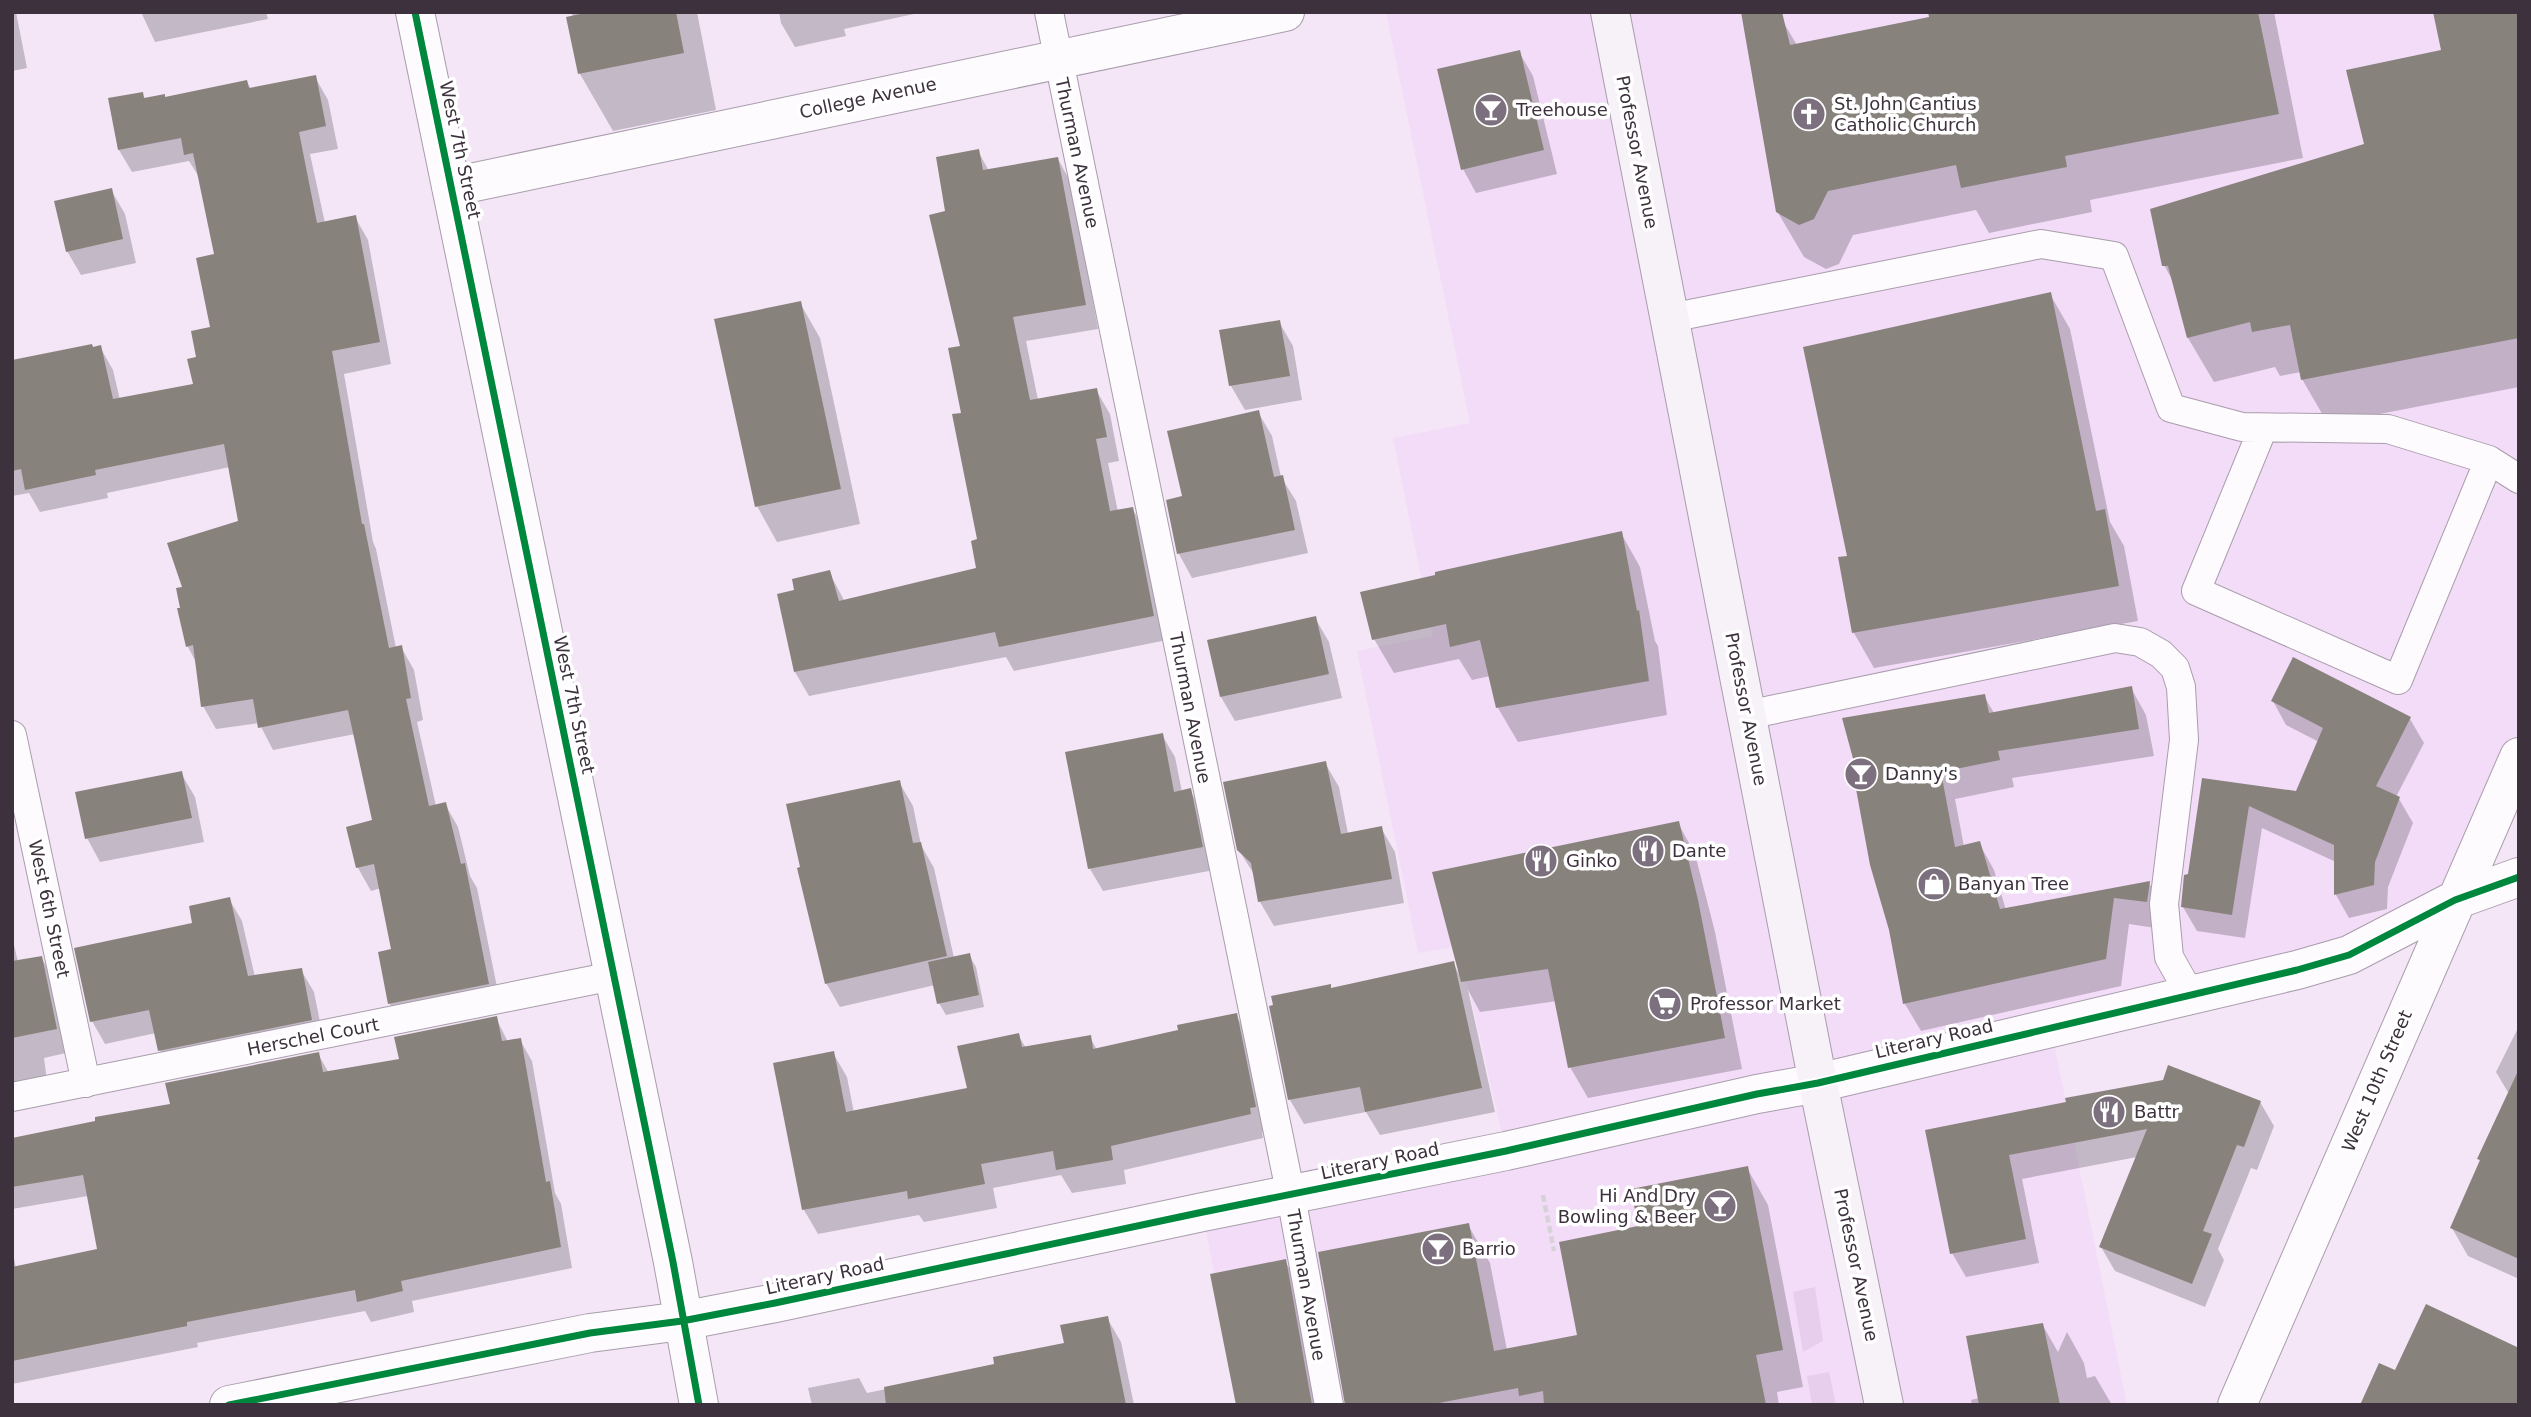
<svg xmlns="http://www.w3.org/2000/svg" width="2531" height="1417" font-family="'DejaVu Sans',sans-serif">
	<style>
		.built { fill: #f3dcf8 }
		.green { fill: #e8ceed }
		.shadow { fill: #0003 }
		.building { fill: #88827c }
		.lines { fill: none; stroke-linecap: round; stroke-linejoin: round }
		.lane-casing { stroke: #a89dab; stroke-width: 30 }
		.street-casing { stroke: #a89dab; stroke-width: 40 }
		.secondary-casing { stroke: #a89dab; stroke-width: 40 }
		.path { stroke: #d6d2d8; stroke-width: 4.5; stroke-dasharray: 7 3.5; stroke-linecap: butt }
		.lane { stroke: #fdfbfe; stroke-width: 28 }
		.street { stroke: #fdfbfe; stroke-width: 38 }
		.secondary { stroke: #f7f2f8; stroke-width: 38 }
		.cycleway-casing { stroke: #fff; stroke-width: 11 }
		.cycleway { stroke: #00873e; stroke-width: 7 }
		.labels { text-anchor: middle; stroke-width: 7; stroke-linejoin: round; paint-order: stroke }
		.street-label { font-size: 18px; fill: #3c313d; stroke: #fff }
		.poi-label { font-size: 18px; fill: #3c313d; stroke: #fff; text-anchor: start }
	</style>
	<rect width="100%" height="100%" fill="#f4e6f7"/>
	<path class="built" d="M1386,12h1133v745l-64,143 -106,55 -298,73 76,377h-890l-34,-193 303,-61 -47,-205 -41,7 -61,-302 76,-15 -40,-198 77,-15z"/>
	<path class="green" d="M1815,1287l8,54 -20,11 -10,-60z
		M1829,1372l7,33h-24l-5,-29z"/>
	<path class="shadow" d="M12,12h4l11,56 -15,3z
		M141,12h125l2,7 -113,23z
		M572,12h125l19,98 -103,21 -33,-57z
		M779,12h134l1,2 -70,15 2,7 -51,11 -14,-24z
		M2115,12h159l29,146 -213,42 2,12 -103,21 -13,-23 -123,25 -14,29 -13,5 -22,-12 -27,-46 5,-191 15,25z
		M2519,12v375l-191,37 -26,-45 -1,-7 -21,4 -5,-9 -61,15 -26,-44 -13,-53 -11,-20 202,-120 77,-94z
		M1519,52l14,24 24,98 -81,19 -13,-24z
		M315,77l13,23 10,49 -28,5 15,69 30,-6 13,23 23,124 -47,10 29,168 3,7 20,99 5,-1 13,23 9,50 -6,2 19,84 9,-2 13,23 12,49 7,12 24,119 -98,19 -13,-22 -10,-51 13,-2 -12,-63 -10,3 -13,-23 -10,-40 26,-6 -19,-88 -82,16 -14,-27 -43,6 -13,-23 -6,-42 -9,-17 -6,-38 58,-86 -10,-56 -123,26 1,5 -68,14 -11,-19 -17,3v-135l88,-14 13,23 7,30 75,-15 3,-27 14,-29 4,-73 -17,-79 -10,-16 -57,11 -13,-22 23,-56 4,6 19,-1 82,-17 4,7z
		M978,151l11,20 69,-12 13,24 27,146 -72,12 12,59 58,-10 14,24 9,47 -11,2 10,49 14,-4 14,24 21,108 -153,31 -8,-14 -197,39 -14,-24 1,-80 33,-20 16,30 133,-32 1,-29 -16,-127 -1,-67 -15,-135z
		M111,190l14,24 11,49 -55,12 -14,-24z
		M2050,294l20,35 40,193 14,24 14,75 -264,47 -20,-35 -14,-74 9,-2z
		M800,303l20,35 40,186 -83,18 -20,-36z
		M1279,322l14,24 9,54 -57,10 -14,-24 -10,-54z
		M1258,412l14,24 9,41 15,24 12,52 -116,25 -13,-24 -11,-53 16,-3z
		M1621,533l19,34 15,74 3,5 9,69 -149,27 -20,-34 -8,-32 -18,4 -13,-21 -65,14 -20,-34z
		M1315,618l14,24 13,56 -107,23 -14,-24z
		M2131,688l15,27 8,41 -142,22 2,9 -59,12 9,48 15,-4 15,27 12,40 143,-27 16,27 -3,19 -33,-5 -8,62 -200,45 -16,-27 -14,-74 -19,-65 112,-169 10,17z
		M2273,701l137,18 14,24 -28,54 3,2 14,24 -25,64 -1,22 -38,9 -13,-23v-33l-74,-34 -17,110 -48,-7 -14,-24 21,-127 93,13 22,-51 -33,-17z
		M1162,735l13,22 7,35 8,-2 13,23 11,57 -111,21 -13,-22z
		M1325,763l14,24 9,47 33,-6 14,24 9,51 -130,23 -14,-24 -5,-26 -16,-26z
		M181,773l14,24 9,45 -104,20 -13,-24z
		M899,782l14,24 8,39 13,23 20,90 15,-3 7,12 8,40 -38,8 -7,-12 -4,-18 -95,22 -14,-24 -24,-114z
		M1678,823l17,31 20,78 27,137 -154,29 -18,-31 -13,-66 -77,11 -12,-22 27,122 -115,23 -14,-23 -62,12 -14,-24 -19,-93 61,-17 121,-27 7,13z
		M229,899l13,22 13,56 46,-7 13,22 10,50 -151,30 -13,-22 -4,-17 -51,11 -13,-23 102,-97z
		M12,936l6,26 23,-5 14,24 15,71 -26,6 3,23 -35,6z
		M1236,1015l13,23 19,93 -6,1 1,6 -139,32 2,14 -54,9 -11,-18 -68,13 4,20 -73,14 -5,-7 -101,19 -14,-24 29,-157 14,24 7,36 115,-23 49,-55 8,13 64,-11 7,13 83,-18z
		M496,1018l12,24 12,-2 12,21 23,132 6,11 11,64 -160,33 2,11 -43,10 -6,-11 -168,32 1,4 -186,37v-136l4,20 83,-18 -11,-54 -76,13v-68l160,-35 146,-52 11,19 72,-13z
		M2518,1028h1v251l-51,-23 -16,-28 29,-65 -2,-4 30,-65 -13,-22z
		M2260,1102l14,24 -17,44 -6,-2 -33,81 6,11 -19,47 -90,-36 -14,-24 36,-90 -115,22 17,84 -73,14 -14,-24 -25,-122 141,-28z
		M1747,1168l21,37 35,182 -26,5 2,13h-432l121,-180 22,38 17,87 72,-13 61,-109z
		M1285,1261l21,37 20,107h-88z
		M1107,1318l14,24 13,63h-322l-4,-17 51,-10 8,15 130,-27 69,-22z
		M2042,1324l16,28 9,-20 17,31 3,15 8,-2 17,29h-140l-1,-5 8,-2z"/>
	<path class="building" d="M590,12h86l8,41 -106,21 -12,-57z
		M1741,12h41l8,33 139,-28 -1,-5h330l21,102 -214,42 2,11 -106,21 -5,-23 -128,26 -14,28 -15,6 -23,-13z
		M2433,12h86v326l-218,42 -11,-55 -38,7 -2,-10 -63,16 -19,-72h-6l-12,-57 214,-65 -18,-74 95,-20z
		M1520,50l24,100 -83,20 -24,-101z
		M316,75l10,51 -27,6 18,91 39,-8 24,127 -48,9 30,173h2l25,124 13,-3 9,53 -5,1 23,107 17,-4 15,62 4,-1 24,121 -101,20 -10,-52 13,-3 -17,-85 -18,4 -10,-41 26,-7 -24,-110 -90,18 -5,-29 -52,8 -8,-62 -7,2 -9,-39h3l-4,-20 6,-1 -15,-44 71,-22 -14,-77 -129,26 1,5 -71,15 -4,-21 -9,2v-111l80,-16 1,3 8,-2 12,54 80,-15 -6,-25 9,-2 -5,-26 19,-4 -14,-69 18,-4 -21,-101 -9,2 -3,-17 -63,12 -10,-52 35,-6 1,6 21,-4v3l82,-17 2,8z
		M979,149l4,21 75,-13 28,148 -73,12 17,83 67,-12 10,49 -11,2 14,72 23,-4 21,109 -155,31 -4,-15 -201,40 -17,-78 17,-4 -2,-11 38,-9 9,31 137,-33 -5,-27 6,-2 -25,-125 9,-1 -13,-65 12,-2 -31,-131 16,-4 -9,-54z
		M112,188l11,51 -57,13 -12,-51z
		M2051,292l45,219 9,-2 14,77 -267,47 -14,-76 9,-1 -44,-209z
		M801,301l40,188 -86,18 -41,-188z
		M1280,320l10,56 -61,10 -10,-56z
		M1259,410l15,67 9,-2 12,55 -118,24 -11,-54 16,-4 -15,-65z
		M1622,531l15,80 2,-1 10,71 -153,27 -16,-68 -30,7 -4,-23 -74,16 -12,-48 75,-17v-3z
		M1316,616l13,58 -109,23 -13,-57z
		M2293,657l118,60 -35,69 24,11 -25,65 -1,23 -40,10v-50l-85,-39 -17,109 -51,-8 3,-32 4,-1 14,-96 94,13 27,-63 -52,-27z
		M2132,686l7,43 -141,22 2,9 -59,12 14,75 25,-6 20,68 150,-28 -3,21 -33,-4 -8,61 -203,45 -14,-74 -19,-65 -14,-76 5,-1 -19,-70 143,-24 4,19z
		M1163,733l11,59 17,-4 12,59 -115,22 -23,-117z
		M1326,761l15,73 41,-8 10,53 -134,23 -7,-39 -14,-13 -14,-68z
		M182,771l10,47 -107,21 -10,-47z
		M900,780l13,63 8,-1 26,114 -122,28 -28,-116 3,-1 -14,-63z
		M1679,821l19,79 27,138 -157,30 -20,-99 -87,13 -29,-110z
		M230,897l18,79 54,-8 10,52 -154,31 -9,-41 -59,12 -16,-74 118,-25 -3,-17z
		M970,953l9,42 -42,9 -9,-42z
		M42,956l15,73 -45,9v-77z
		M1454,961l28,127 -117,24 -5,-25 -72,13 -19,-94 4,-1 -2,-9 60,-12v4z
		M1237,1013l19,94 -6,1 1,6 -140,32 2,14 -57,10 -3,-19 -72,13 4,20 -77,15 -1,-8 -105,19 -29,-147 61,-12 12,61 121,-24 -10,-42 62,-13 3,14 69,-12 2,14 85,-19 -1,-5z
		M497,1016l5,25 19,-3 25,144 4,-1 11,66 -160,34 2,10 -46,11 -2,-12 -168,32v4l-175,35v-94l85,-18 -14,-74 -71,12v-49l83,-17v-4l75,-13 -5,-21 154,-31 4,20 76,-13 -5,-22z
		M2168,1065l93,36 -17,46 -7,-2 -34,86 9,3 -20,50 -93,-37 48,-118 -138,26 17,84 -76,15 -25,-124 141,-28 -1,-4 98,-18z
		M2519,1069v190l-69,-31 30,-68 -3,-1z
		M1748,1166l35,184 -27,5 10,50h-222l-1,-14 -24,5 -1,-8 -90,17h-83l-27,-153 151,-29 25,128 83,-16 -18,-93 79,-16 -7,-37z
		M1286,1259l26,146h-76l-26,-131z
		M2426,1304l93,44v57h-159l19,-42 16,7z
		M1108,1316l18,89h-240l-2,-18 110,-23 -1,-7 71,-14 -4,-18z
		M2043,1323l17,82h-81l-13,-69z"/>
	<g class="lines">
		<defs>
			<path id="lane" d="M1049,12l242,1184 38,209
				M1670,318l371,-74 73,12 57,152 71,19 146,2 101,31 30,19
				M2263,428l-67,163 202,89 91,-220
				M1747,715l368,-77 25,4 21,12 14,14 6,19 3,53 -20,164 5,53 22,39
				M12,735l74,348
				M12,1097l601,-121"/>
			<path id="street" d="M415,12l258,1250 26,143
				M451,187l834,-175
				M229,1405l361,-72 92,-12 93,-18 428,-91 303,-61 251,-57 61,-11 479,-113 52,-15 106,-55 64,-23
				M2237,1405l282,-648"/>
			<path id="secondary" d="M1610,12l208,1071 66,322"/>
		</defs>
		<use href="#lane" class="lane-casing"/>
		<use href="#street" class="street-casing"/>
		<use href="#secondary" class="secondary-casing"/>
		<path class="path" d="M1543,1195l11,56"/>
		<use href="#lane" class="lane"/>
		<use href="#street" class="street"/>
		<use href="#secondary" class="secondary"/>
		<defs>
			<path id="cycleway" d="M415,12l258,1250 26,143
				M229,1405l361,-72 92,-12 93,-18 428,-91 303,-61 251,-57 61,-11 479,-113 52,-15 106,-55 64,-23"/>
		</defs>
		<use href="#cycleway" class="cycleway-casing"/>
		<use href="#cycleway" class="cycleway"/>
	</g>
	<defs>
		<symbol id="bar-disc" viewBox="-11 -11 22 22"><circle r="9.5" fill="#7c707e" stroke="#fff"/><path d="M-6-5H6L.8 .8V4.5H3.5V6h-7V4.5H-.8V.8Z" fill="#fff"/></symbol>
		<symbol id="church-disc" viewBox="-11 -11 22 22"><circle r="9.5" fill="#7c707e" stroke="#fff"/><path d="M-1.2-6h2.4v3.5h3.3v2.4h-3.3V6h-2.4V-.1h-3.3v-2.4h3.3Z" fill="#fff"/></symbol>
		<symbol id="restaurant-disc" viewBox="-11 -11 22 22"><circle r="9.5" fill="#7c707e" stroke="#fff"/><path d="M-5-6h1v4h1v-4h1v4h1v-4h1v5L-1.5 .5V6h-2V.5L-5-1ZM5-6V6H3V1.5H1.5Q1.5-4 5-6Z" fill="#fff"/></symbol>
		<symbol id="shop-disc" viewBox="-11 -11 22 22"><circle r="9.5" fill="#7c707e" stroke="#fff"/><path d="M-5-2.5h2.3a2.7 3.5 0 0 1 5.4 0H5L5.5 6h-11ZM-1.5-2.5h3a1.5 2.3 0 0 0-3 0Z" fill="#fff"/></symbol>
		<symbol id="supermarket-disc" viewBox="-11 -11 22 22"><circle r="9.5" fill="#7c707e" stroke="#fff"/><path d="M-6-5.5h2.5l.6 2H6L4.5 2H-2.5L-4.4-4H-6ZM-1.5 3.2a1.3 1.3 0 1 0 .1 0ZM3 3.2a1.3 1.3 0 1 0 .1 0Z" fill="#fff"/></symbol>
	</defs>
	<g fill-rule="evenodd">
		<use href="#bar-disc" x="1472" y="91" width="38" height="38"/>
		<use href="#church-disc" x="1790" y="95" width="38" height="38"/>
		<use href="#bar-disc" x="1842" y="755" width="38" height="38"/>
		<use href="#restaurant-disc" x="1629" y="832" width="38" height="38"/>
		<use href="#restaurant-disc" x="1522" y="842" width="38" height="38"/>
		<use href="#shop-disc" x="1915" y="865" width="38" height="38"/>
		<use href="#supermarket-disc" x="1646" y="985" width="38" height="38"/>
		<use href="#restaurant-disc" x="2090" y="1093" width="38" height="38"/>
		<use href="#bar-disc" x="1701" y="1187" width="38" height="38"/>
		<use href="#bar-disc" x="1419" y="1230" width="38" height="38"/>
	</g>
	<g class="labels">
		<g class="street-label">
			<text transform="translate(868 98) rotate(-12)" y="6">College Avenue</text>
			<text transform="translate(460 150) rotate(78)" y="6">West 7th Street</text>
			<text transform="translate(1637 152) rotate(79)" y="6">Professor Avenue</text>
			<text transform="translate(1077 153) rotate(78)" y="6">Thurman Avenue</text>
			<text transform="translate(574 705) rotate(78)" y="6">West 7th Street</text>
			<text transform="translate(1190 708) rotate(79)" y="6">Thurman Avenue</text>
			<text transform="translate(1746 709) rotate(79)" y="6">Professor Avenue</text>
			<text transform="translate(49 909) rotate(78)" y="6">West 6th Street</text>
			<text transform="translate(313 1037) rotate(-11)" y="6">Herschel Court</text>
			<text transform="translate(1934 1039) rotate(-13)" y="6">Literary Road</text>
			<text transform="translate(2377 1081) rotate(-67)" y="6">West 10th Street</text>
			<text transform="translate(1380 1161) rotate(-12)" y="6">Literary Road</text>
			<text transform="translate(1856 1265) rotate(78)" y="6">Professor Avenue</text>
			<text transform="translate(825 1276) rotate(-12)" y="6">Literary Road</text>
			<text transform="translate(1306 1285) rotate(80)" y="6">Thurman Avenue</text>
		</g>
		<g class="poi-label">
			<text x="1834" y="110">St. John Cantius<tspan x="1834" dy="21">Catholic Church</tspan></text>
			<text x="1516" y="116">Treehouse</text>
			<text x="1885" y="780">Danny's</text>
			<text x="1672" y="857">Dante</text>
			<text x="1566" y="867">Ginko</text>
			<text x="1958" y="890">Banyan Tree</text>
			<text x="1690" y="1010">Professor Market</text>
			<text x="2134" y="1118">Battr</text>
			<text x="1696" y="1202" text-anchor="end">Hi And Dry<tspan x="1696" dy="21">Bowling &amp; Beer</tspan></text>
			<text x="1462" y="1255">Barrio</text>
		</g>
	</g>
	<rect width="2531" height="1417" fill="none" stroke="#3c313d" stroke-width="28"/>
</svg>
